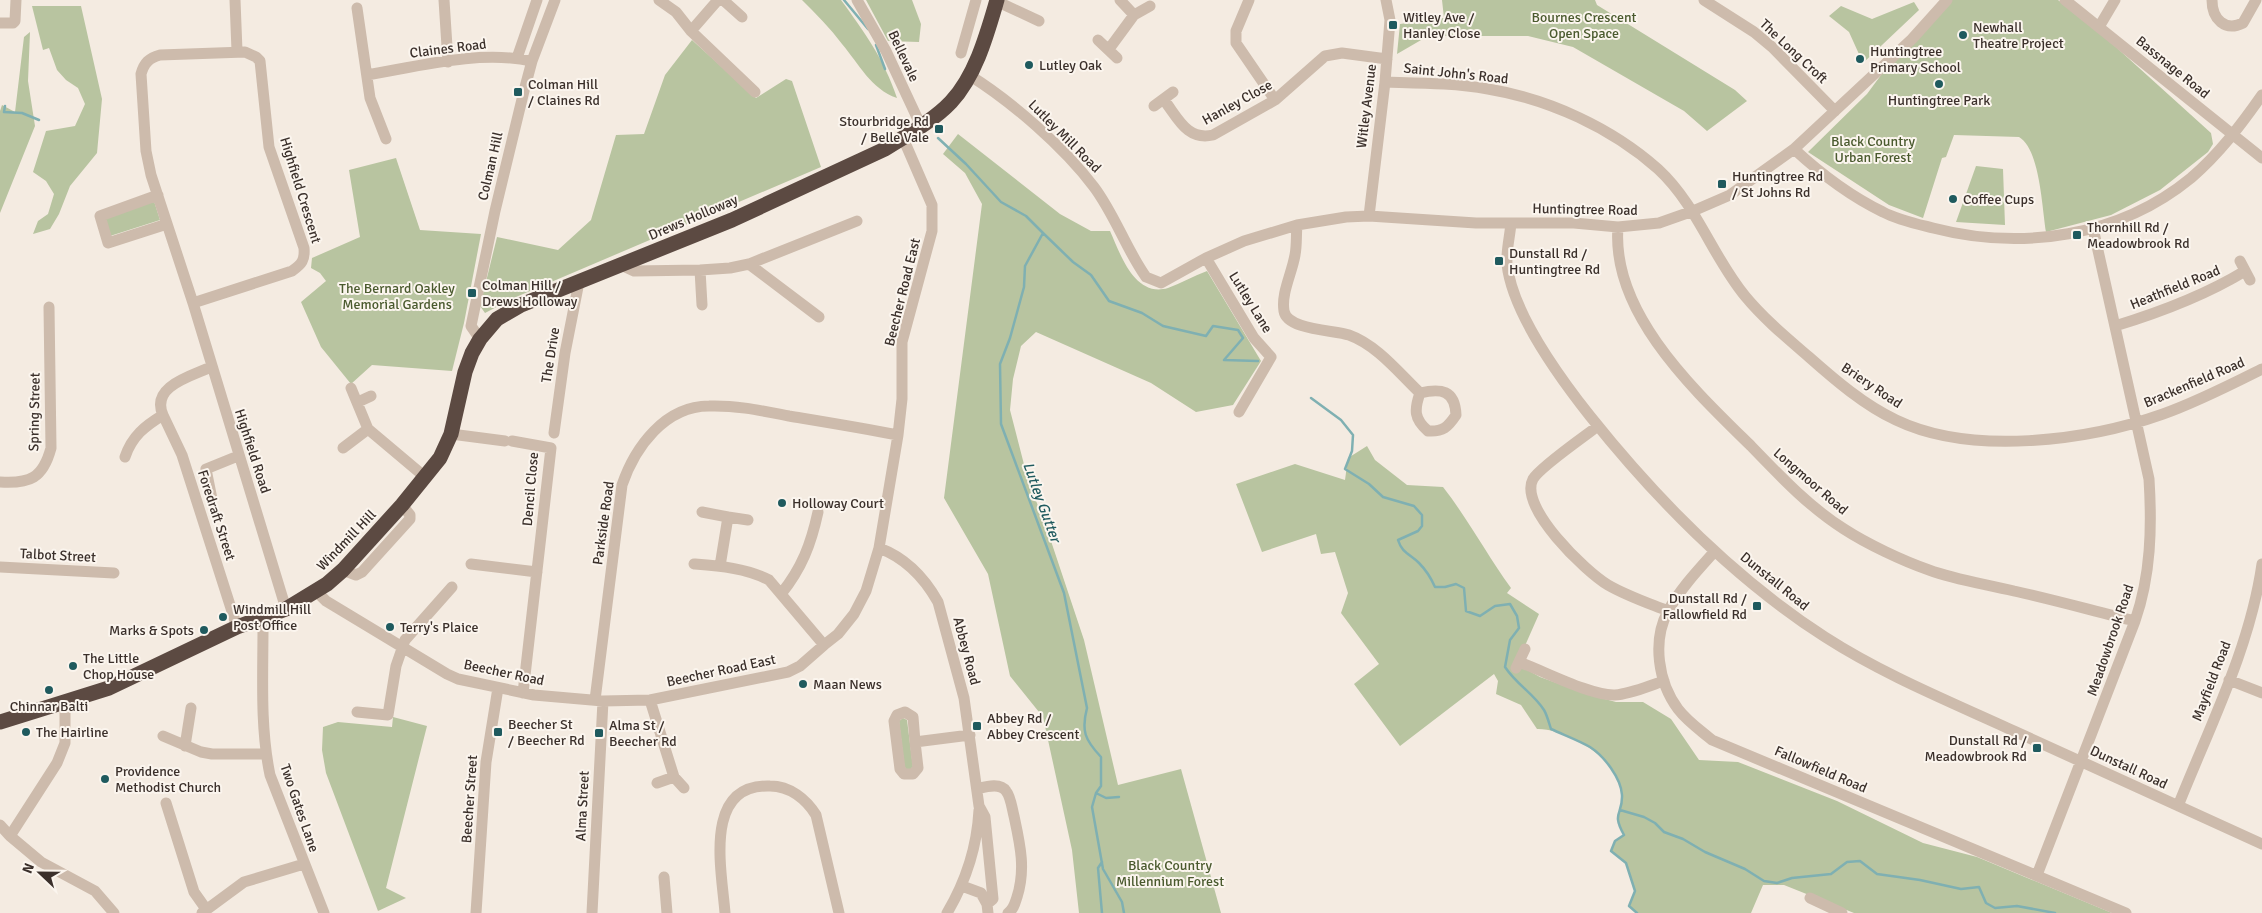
<svg xmlns="http://www.w3.org/2000/svg" width="2262" height="913" font-family="Signika,sans-serif">
	<style>
		.green { fill: #b8c4a0 }
		.lines { fill: none; stroke-linecap: round; stroke-linejoin: round }
		.stream { stroke: #7fb0b2; stroke-width: 2.5 }
		.minor { stroke: #cdbbac; stroke-width: 11 }
		.highway { stroke: #5c4a42; stroke-width: 15 }
		.poi-dot { fill: #1f5a5e; stroke: #fbf5ee; stroke-width: 2 }
		.labels { text-anchor: middle; stroke-width: 4; stroke-linejoin: round; paint-order: stroke }
		.poi-label { font-size: 14px; fill: #3b302b; stroke: #fbf5ee; text-anchor: start }
		.park-label { font-size: 14px; fill: #4a5a2e; stroke: #fbf5ee }
		.street-label { font-size: 14px; fill: #3b302b; stroke: #fbf5ee }
		.water-label { font-size: 15px; font-style: italic; fill: #1f5a5e; stroke: #fbf5ee }
	</style>
	<rect width="100%" height="100%" fill="#f4ebe1"/>
	<path class="green" d="M802,0h39c24,33 43,59 56,98 -26,-9 -38,-34 -55,-54 -12,-16 -26,-30 -40,-44z
		M866,0h46l9,24 -2,18 -31,-1z
		M1442,0h153l2,5 138,85 12,11 -40,30 -23,-20 -111,-64 -45,-11h-100l-31,18 3,-30 44,-6z
		M1951,0h107l38,29 115,104 2,11 -5,8 -48,38 -49,25 -65,17c-4,-24 -6,-83 -27,-95l-65,-2 -8,22 -4,1 -19,60 -34,-13 -81,-53 59,-58 17,-23z
		M1914,2l5,8 -56,53 -14,-31 -20,-16 12,-10 31,13z
		M32,6h49l21,93 -5,54 -27,33 -11,28 -9,15 -17,5 5,-13 10,-7 6,-20 -8,-13 -13,-9 13,-41 29,-5 10,-22 -7,-16 -12,-8 -9,-10 -8,-22 -6,2z
		M30,32l-2,49 7,45 -35,87v-102l2,-6 13,7 9,-75z
		M692,40l64,58 30,-19 6,2 29,86 -305,130 -31,16 -5,-7 17,-69 61,13 33,-30 25,-85 28,-1 21,-59z
		M958,134l102,80 31,17h19c10,22 24,67 58,57 13,-5 26,-12 39,-17l54,90 -28,44 -37,7 -45,-29 -115,-51 -15,14 -8,33 -3,31 18,70 19,49 37,111 34,145 63,-16 40,144h-142l-7,-63 -29,-133 -33,-41 -22,-102 -44,-76 38,-294 -17,-31 -22,-19z
		M396,158l24,72 61,4 -17,89 -12,48 -80,-6 -21,19 -30,-37 -20,-45 25,-21 -6,-8 -9,-5 1,-10 48,-21 -11,-67z
		M1976,166l27,3 2,56 -49,-3z
		M154,201l6,19 -50,16 -6,-19z
		M1367,446l8,14 32,25 36,2c25,32 44,68 68,101l-4,5 32,21 -22,50 23,13 50,18 26,7h27l28,17 28,41 39,2 99,39 86,42 54,14 135,56h-258l-70,-28h-21l-12,28h-114l-8,-7 6,-15 -9,-28 -15,-12 4,-10 9,-6c-13,-22 -1,-19 -2,-40 -1,-34 -54,-67 -85,-66l-16,-24 -25,-11 2,-13 -4,-7 -94,72 -46,-62 25,-20 -38,-51 7,-20 -13,-41 -14,2 -5,-20 -54,18 -26,-68 59,-20 50,16 3,-22z
		M393,717l34,9 -41,162 20,10 -28,13 -52,-138 -4,-23 1,-23 15,-5 54,5z
		M903,718l4,2 6,47 -1,3 -7,1 -6,-50z"/>
	<g class="lines">
		<path class="stream" d="M844,0l24,29
			M876,45l9,24
			M5,106l-1,6 18,1 17,7
			M938,138l28,26 35,38 25,14 17,17 -18,33 -1,21 -14,51 -10,26 1,60 63,169 23,115c-6,23 -2,32 14,49v29l-5,7 -4,14 11,62 19,33 2,11
			M1043,233l30,29 18,13 18,26 33,12 21,13 43,10 7,-10 25,4 5,8 -19,22 34,1
			M1311,398l30,22 12,15 -1,16 -7,18 24,15 14,13 31,9 8,9v11l-4,5 -20,9c4,13 12,14 21,23 7,7 12,15 16,24h10l11,-3 8,4 2,23 14,5 15,-10 15,-2 7,12 2,12 -9,12 -5,27c12,18 28,26 39,43 3,5 5,13 7,19 13,6 27,11 39,18 14,9 31,31 32,48 1,20 -11,17 2,40l-9,6 -4,10 15,12 9,28 -6,15 8,7
			M1096,793l10,5 13,-1
			M1620,810l24,7 11,6 9,9 19,7 22,13 40,17 19,12 13,2 15,-5 39,-4 16,-12 13,-1 17,13 43,6 41,9 18,-2 7,16 9,5 22,-2 38,7
			M1102,862l-4,6 4,45"/>
		<path class="minor" d="M235,0l2,51
			M444,0l4,62
			M659,0l17,12 15,19 64,61
			M723,0l19,17
			M857,0l29,51 35,75
			M1249,0l-13,31v12l39,57
			M1704,0l50,32 18,15 63,64
			M2065,0l197,158
			M2212,0c0,19 13,32 31,23l13,-23
			M996,1l43,20
			M357,8l13,90 16,41
			M1134,15l16,-9
			M0,23h13l2,-2 1,-21
			M2099,27l16,-27
			M691,31l27,-31
			M1098,40l19,18
			M1109,49l25,-34 -14,-15
			M245,52l11,5 4,4 9,86 35,101c1,12 -2,16 -12,23l-99,32 -42,-128 -5,-24 -5,-77c3,-11 8,-16 19,-19z
			M961,53l15,-53
			M517,58l20,-58
			M367,75c53,-9 112,-25 165,-14
			M969,75c42,26 95,72 125,112 21,28 32,62 52,90l15,6 45,-25 38,-17 53,-16 49,-8 23,-1 107,7h98l44,4 41,-4 34,-12 37,-16 64,-46 118,-110 35,-39
			M1385,82c35,1 69,1 103,7 61,10 124,39 170,80 39,36 54,87 87,127 19,23 42,42 64,61 26,23 55,48 87,63 75,36 191,21 267,-6 34,-12 67,-29 99,-45
			M1164,100c14,18 23,41 49,35l62,-35 50,-44 17,-3 45,6
			M1154,106l19,-14
			M1794,149c27,25 56,47 89,63 15,8 34,12 50,16 89,23 186,9 258,-50 28,-24 50,-53 71,-83
			M158,195l-58,21 8,27 59,-19
			M1369,216l16,-134 5,-62 -4,-20
			M1511,223c-1,13 -5,28 -4,41 5,49 53,114 83,152 67,84 145,163 235,221 59,38 126,65 189,94 83,37 165,76 248,113
			M1297,225c-1,10 0,20 -2,30 -3,18 -14,38 -11,56 3,19 50,19 65,24 28,10 50,38 71,58 21,-5 35,-3 36,22 -8,12 -13,17 -28,16 -14,-12 -14,-21 -8,-38
			M1618,227c-7,86 76,163 133,219 28,29 58,61 93,83 23,15 59,32 85,41 27,10 57,14 85,21 40,9 80,20 121,30
			M1206,258l48,80 17,19 -32,55
			M2240,261l10,19
			M749,264l70,53
			M621,265l13,6 66,-1 30,-2 19,-4 108,-43
			M700,270l2,35
			M193,303l93,306
			M2115,326c46,-14 89,-30 130,-55
			M480,339l-9,-13 24,-115 29,-120 8,-30 23,-61
			M351,388l17,41 57,48
			M358,402l13,-6
			M163,415l19,40 55,172
			M1598,426c-13,10 -58,41 -65,53 -15,28 53,93 75,106 19,11 40,18 60,26
			M554,433l11,-80 14,-71
			M451,434l54,7
			M512,441l39,7 -28,245
			M343,448l25,-19
			M125,457c7,-21 20,-31 38,-42 -13,-29 29,-39 48,-48
			M0,482c30,2 43,-4 51,-34l-2,-141
			M212,499l-6,-30 32,-13
			M702,512l26,5
			M879,548c27,10 45,29 59,54l26,96 15,108 6,11 8,82 -6,5 1,9
			M1715,551c-17,19 -35,38 -47,60 -16,30 -10,71 10,98 9,12 22,21 34,31l414,173
			M471,564l66,8
			M694,564c25,2 52,4 75,16l55,65
			M720,566l8,-49 20,3
			M0,567l114,6
			M343,570l13,5 6,-3 48,-53v-4l-8,-10
			M316,591l10,10 121,73 11,5 76,16 69,6 47,-1 138,-28 12,-6 24,-21 14,-11 16,-20 12,-23 13,-43 19,-113 4,-36v-57l30,-111v-26l-29,-67
			M781,594c21,-26 30,-50 37,-82
			M260,619l3,8c0,49 -3,100 7,148l54,138
			M1519,662c25,9 72,34 96,33 16,-1 33,-9 49,-14
			M1516,668l9,-19
			M2229,680l33,13
			M595,700l27,-215c13,-38 43,-79 87,-79 27,-1 54,5 80,10 36,6 73,12 109,19
			M650,700l24,77
			M357,712l31,3 8,-49 9,-26 47,-53
			M163,736l38,16 11,2h54
			M915,742l-2,-25 -8,-5 -8,3 -3,6 6,48 4,5h9l5,-6 -3,-26 55,-7
			M185,746l6,-38
			M657,783l17,-6 10,11
			M977,789c8,-2 23,-7 29,2 5,6 6,18 8,25 6,28 12,53 3,81 -2,6 -3,12 -9,16
			M166,803l28,89 12,17
			M2178,806c31,-78 72,-158 84,-242
			M0,825l10,11 31,26 54,29 19,22
			M10,836l47,-73 8,-20v-40
			M2037,875l98,-254c16,-46 17,-94 14,-142l-56,-251
			M664,877l3,36
			M962,886l19,7 6,11
			M1810,898l32,15
			M202,913l42,-31 60,-18
			M476,913l10,-151 12,-74
			M592,913l11,-212
			M725,913c-3,-42 -23,-129 45,-127 20,0 36,13 46,29l23,98
			M947,913c19,-32 30,-66 32,-103"/>
		<path class="highway" d="M0,722l109,-34 128,-61 49,-18 41,-25 16,-14 59,-65 38,-47 11,-24 14,-62 7,-19 8,-14 17,-20 24,-14 211,-85 153,-71c22,-14 48,-28 66,-47 25,-27 36,-68 46,-102"/>
	</g>
	<g class="poi-dot">
		<rect x="1388" y="20" width="10" height="10" rx="2.5"/>
		<circle cx="1963" cy="35" r="5"/>
		<circle cx="1860" cy="59" r="5"/>
		<circle cx="1029" cy="65" r="5"/>
		<circle cx="1939" cy="84" r="5"/>
		<rect x="513" y="87" width="10" height="10" rx="2.5"/>
		<rect x="934" y="124" width="10" height="10" rx="2.5"/>
		<rect x="1717" y="179" width="10" height="10" rx="2.5"/>
		<circle cx="1953" cy="199" r="5"/>
		<rect x="2072" y="230" width="10" height="10" rx="2.5"/>
		<rect x="1494" y="256" width="10" height="10" rx="2.5"/>
		<rect x="467" y="288" width="10" height="10" rx="2.5"/>
		<circle cx="782" cy="503" r="5"/>
		<rect x="1752" y="601" width="10" height="10" rx="2.5"/>
		<circle cx="223" cy="617" r="5"/>
		<circle cx="390" cy="627" r="5"/>
		<circle cx="204" cy="630" r="5"/>
		<circle cx="73" cy="666" r="5"/>
		<circle cx="803" cy="684" r="5"/>
		<circle cx="49" cy="690" r="5"/>
		<rect x="972" y="721" width="10" height="10" rx="2.5"/>
		<circle cx="26" cy="732" r="5"/>
		<rect x="493" y="727" width="10" height="10" rx="2.5"/>
		<rect x="594" y="728" width="10" height="10" rx="2.5"/>
		<rect x="2032" y="743" width="10" height="10" rx="2.5"/>
		<circle cx="105" cy="779" r="5"/>
	</g>
	<g class="labels">
		<g class="poi-label">
			<text x="1403" y="22">Witley Ave /<tspan x="1403" dy="16">Hanley Close</tspan></text>
			<text x="1973" y="32">Newhall<tspan x="1973" dy="16">Theatre Project</tspan></text>
			<text x="1870" y="56">Huntingtree<tspan x="1870" dy="16">Primary School</tspan></text>
			<text x="1039" y="70">Lutley Oak</text>
			<text x="528" y="89">Colman Hill<tspan x="528" dy="16">/ Claines Rd</tspan></text>
			<text x="1939" y="105" text-anchor="middle">Huntingtree Park</text>
			<text x="929" y="126" text-anchor="end">Stourbridge Rd<tspan x="929" dy="16">/ Belle Vale</tspan></text>
			<text x="1732" y="181">Huntingtree Rd<tspan x="1732" dy="16">/ St Johns Rd</tspan></text>
			<text x="1963" y="204">Coffee Cups</text>
			<text x="2087" y="232">Thornhill Rd /<tspan x="2087" dy="16">Meadowbrook Rd</tspan></text>
			<text x="1509" y="258">Dunstall Rd /<tspan x="1509" dy="16">Huntingtree Rd</tspan></text>
			<text x="482" y="290">Colman Hill /<tspan x="482" dy="16">Drews Holloway</tspan></text>
			<text x="792" y="508">Holloway Court</text>
			<text x="1747" y="603" text-anchor="end">Dunstall Rd /<tspan x="1747" dy="16">Fallowfield Rd</tspan></text>
			<text x="233" y="614">Windmill Hill<tspan x="233" dy="16">Post Office</tspan></text>
			<text x="400" y="632">Terry's Plaice</text>
			<text x="194" y="635" text-anchor="end">Marks &amp; Spots</text>
			<text x="83" y="663">The Little<tspan x="83" dy="16">Chop House</tspan></text>
			<text x="813" y="689">Maan News</text>
			<text x="49" y="711" text-anchor="middle">Chinnar Balti</text>
			<text x="987" y="723">Abbey Rd /<tspan x="987" dy="16">Abbey Crescent</tspan></text>
			<text x="508" y="729">Beecher St<tspan x="508" dy="16">/ Beecher Rd</tspan></text>
			<text x="609" y="730">Alma St /<tspan x="609" dy="16">Beecher Rd</tspan></text>
			<text x="36" y="737">The Hairline</text>
			<text x="2027" y="745" text-anchor="end">Dunstall Rd /<tspan x="2027" dy="16">Meadowbrook Rd</tspan></text>
			<text x="115" y="776">Providence<tspan x="115" dy="16">Methodist Church</tspan></text>
		</g>
		<g class="park-label">
			<text x="1584" y="22">Bournes Crescent<tspan x="1584" dy="16">Open Space</tspan></text>
			<text x="1873" y="146">Black Country<tspan x="1873" dy="16">Urban Forest</tspan></text>
			<text x="397" y="293">The Bernard Oakley<tspan x="397" dy="16">Memorial Gardens</tspan></text>
			<text x="1170" y="870">Black Country<tspan x="1170" dy="16">Millennium Forest</tspan></text>
		</g>
		<g class="street-label">
			<text transform="translate(448 48) rotate(-7)" y="5">Claines Road</text>
			<text transform="translate(1794 51) rotate(43)" y="5">The Long Croft</text>
			<text transform="translate(904 56) rotate(65)" y="5">Bellevale</text>
			<text transform="translate(2173 67) rotate(39)" y="5">Bassnage Road</text>
			<text transform="translate(1456 73) rotate(6)" y="5">Saint John's Road</text>
			<text transform="translate(1237 102) rotate(-29)" y="5">Hanley Close</text>
			<text transform="translate(1366 106) rotate(-83)" y="5">Witley Avenue</text>
			<text transform="translate(1065 136) rotate(45)" y="5">Lutley Mill Road</text>
			<text transform="translate(490 166) rotate(-77)" y="5">Colman Hill</text>
			<text transform="translate(301 190) rotate(73)" y="5">Highfield Crescent</text>
			<text transform="translate(1585 209) rotate(1)" y="5">Huntingtree Road</text>
			<text transform="translate(693 217) rotate(-23)" y="5">Drews Holloway</text>
			<text transform="translate(2175 287) rotate(-22)" y="5">Heathfield Road</text>
			<text transform="translate(902 292) rotate(-76)" y="5">Beecher Road East</text>
			<text transform="translate(1251 302) rotate(58)" y="5">Lutley Lane</text>
			<text transform="translate(550 355) rotate(-81)" y="5">The Drive</text>
			<text transform="translate(2194 382) rotate(-23)" y="5">Brackenfield Road</text>
			<text transform="translate(1872 385) rotate(34)" y="5">Briery Road</text>
			<text transform="translate(34 412) rotate(-89)" y="5">Spring Street</text>
			<text transform="translate(253 451) rotate(72)" y="5">Highfield Road</text>
			<text transform="translate(1811 481) rotate(41)" y="5">Longmoor Road</text>
			<text transform="translate(530 489) rotate(-85)" y="5">Dencil Close</text>
			<text transform="translate(217 515) rotate(72)" y="5">Foredraft Street</text>
			<text transform="translate(603 523) rotate(-82)" y="5">Parkside Road</text>
			<text transform="translate(346 540) rotate(-46)" y="5">Windmill Hill</text>
			<text transform="translate(58 555) rotate(3)" y="5">Talbot Street</text>
			<text transform="translate(1775 581) rotate(39)" y="5">Dunstall Road</text>
			<text transform="translate(2110 640) rotate(-71)" y="5">Meadowbrook Road</text>
			<text transform="translate(967 651) rotate(75)" y="5">Abbey Road</text>
			<text transform="translate(721 670) rotate(-12)" y="5">Beecher Road East</text>
			<text transform="translate(504 672) rotate(12)" y="5">Beecher Road</text>
			<text transform="translate(2211 681) rotate(-69)" y="5">Mayfield Road</text>
			<text transform="translate(2129 767) rotate(25)" y="5">Dunstall Road</text>
			<text transform="translate(1821 769) rotate(23)" y="5">Fallowfield Road</text>
			<text transform="translate(469 799) rotate(-86)" y="5">Beecher Street</text>
			<text transform="translate(582 806) rotate(-87)" y="5">Alma Street</text>
			<text transform="translate(300 808) rotate(71)" y="5">Two Gates Lane</text>
		</g>
		<g class="water-label">
			<text transform="translate(1042 502) rotate(70)" y="5">Lutley Gutter</text>
		</g>
	</g>
	<g transform="translate(40 873) rotate(292)" stroke="#fbf5ee" stroke-width="4" paint-order="stroke">
	<path d="M0-4L9 19L0 12L-9 19Z" fill="#3b302b"/>
	<text y="-8" font-size="14" font-weight="bold" text-anchor="middle" fill="#3b302b">N</text>
	</g>
</svg>
